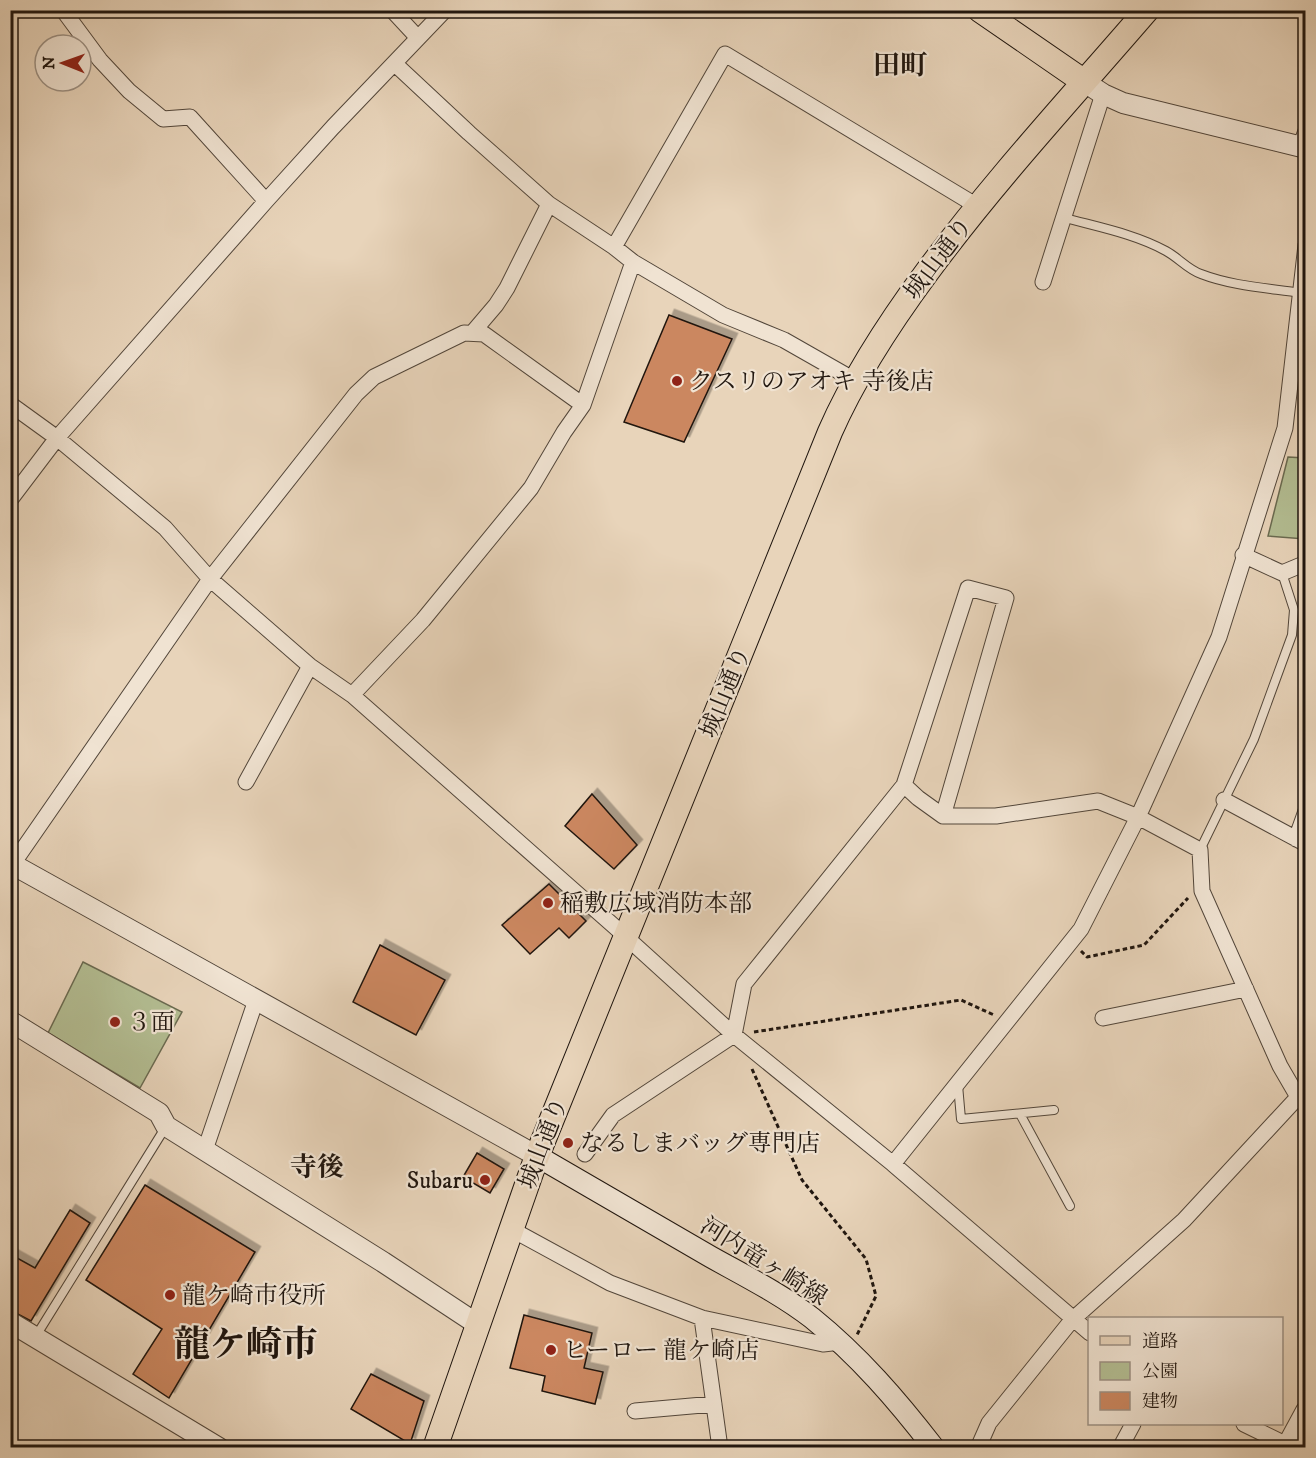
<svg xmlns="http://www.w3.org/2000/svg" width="1316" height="1458" font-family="'IM FELL DW Pica','Noto Serif JP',serif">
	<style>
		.park { fill: #b3bd92; stroke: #6a6a50; stroke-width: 1.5 }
		.building { fill: #cb8760; stroke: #20160f; stroke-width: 1.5; filter: url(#shadow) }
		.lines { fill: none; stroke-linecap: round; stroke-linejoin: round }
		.service-casing { stroke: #52463a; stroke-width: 10 }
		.minor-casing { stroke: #52463a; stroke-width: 17 }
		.tertiary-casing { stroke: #52463a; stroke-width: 22 }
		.secondary-casing { stroke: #20160f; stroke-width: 23 }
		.primary-casing { stroke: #20160f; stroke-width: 26 }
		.path { stroke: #20160f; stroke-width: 3; stroke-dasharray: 4.5 3; stroke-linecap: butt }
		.service { stroke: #f0e3d2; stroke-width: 8 }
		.minor { stroke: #f0e3d2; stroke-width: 15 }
		.tertiary { stroke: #f0e3d2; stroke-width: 20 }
		.secondary { stroke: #f0e3d2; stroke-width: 21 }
		.primary { stroke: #e8d4ba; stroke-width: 24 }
		.poi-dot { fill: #8f2418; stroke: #f0e3d2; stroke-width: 2 }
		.labels { text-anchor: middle; stroke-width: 4.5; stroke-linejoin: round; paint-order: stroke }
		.street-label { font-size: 24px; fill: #20160f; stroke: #f0e3d2 }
		.poi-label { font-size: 24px; fill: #20160f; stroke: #f0e3d2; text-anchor: start }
		.quarter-label { font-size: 27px; font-weight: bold; fill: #20160f; stroke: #f0e3d2 }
		.town-label { font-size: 36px; font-weight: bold; fill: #20160f; stroke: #f0e3d2 }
	</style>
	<defs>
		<filter id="shadow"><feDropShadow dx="5.5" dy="-5.5" stdDeviation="0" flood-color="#0004"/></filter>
	</defs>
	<rect width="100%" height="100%" fill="#e8d4ba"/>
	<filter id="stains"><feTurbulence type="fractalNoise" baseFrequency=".00333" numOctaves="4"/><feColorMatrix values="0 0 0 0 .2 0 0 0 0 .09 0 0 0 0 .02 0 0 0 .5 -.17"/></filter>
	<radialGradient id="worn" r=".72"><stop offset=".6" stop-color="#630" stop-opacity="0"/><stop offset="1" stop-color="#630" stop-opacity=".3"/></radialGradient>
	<path class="park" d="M1288,457l17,1v81l-37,-3z
		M83,962l99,50 -42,76 -92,-55z"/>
	<path class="building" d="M669,315l63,24 -48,103 -60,-20z
		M592,794l45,51 -23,24 -49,-43z
		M549,884l37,37 -17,17 -10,-10 -29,26 -28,-29z
		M380,945l65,35 -29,55 -63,-33z
		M477,1153l27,16 -14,24 -27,-16z
		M145,1185l110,67 -86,146 -36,-24 29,-45 -76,-49z
		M70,1210l20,13 -59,98 -21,-11v-56l25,14z
		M524,1315l68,18 -8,35 19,4 -8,32 -53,-13 3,-15 -35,-8z
		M371,1374l53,27 -14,43 -59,-35z"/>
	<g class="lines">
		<defs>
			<path id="service" d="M1065,218c33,9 70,16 101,33 13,7 21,18 35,23 31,12 67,14 100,19
				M1200,850l54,-111 38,-104 2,-25 -12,-37
				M958,1085l3,34 93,-9
				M1020,1114l50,92
				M36,1336l129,-208"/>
			<path id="minor" d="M63,10l37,50 29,31 34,28 27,-2 76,84
				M392,10l26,28
				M394,63l75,70 80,71 65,43 19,15 90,53 61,25 72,41
				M1300,147l6,-16
				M614,247l111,-193 252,152
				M1043,282l60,-188
				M473,332l23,-27 11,-17 42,-84
				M10,404l47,34 108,90 45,51 100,87 42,29 263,232 119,108 159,129 197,169
				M10,500l47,-62 209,-237 67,-74 112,-117
				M1243,555l39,18 24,-10
				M352,695l71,-75 108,-132 33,-56 19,-27 50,-143
				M246,782l64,-116
				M904,785l64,-197 38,10 -63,218
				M1224,800l82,44
				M1296,839l10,-28
				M10,868l200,-289 146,-185 18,-17 90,-44 20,1 99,71
				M1103,1018l143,-29
				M205,1150l51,-150
				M585,1154l28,-39 121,-80 10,-51 160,-199 14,13 25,18h53l102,-15 40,16 62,33 2,41 78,175 18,31 8,5
				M893,1164l188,-235 57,-112 81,-180 66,-209 21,-183
				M511,1229l99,54 92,35 121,26 18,-2
				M702,1318l18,130
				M635,1411l79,-7
				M1244,1424l43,21
				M978,1448l11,-25 83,-103 112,-100 114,-123
				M1120,1448l13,-24"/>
			<path id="tertiary" d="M1083,81l20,13 20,9 183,45
				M10,863l527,293
				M10,1021l149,92 7,13 217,136 94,62
				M10,1322l209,126
				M1286,1448l20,-37"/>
			<path id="secondary" d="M537,1156c58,34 116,67 174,101 34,19 70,37 101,61 47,38 85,82 122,130"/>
			<path id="primary" d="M980,10l103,71
				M435,1448l102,-292 293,-724c25,-57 60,-110 97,-160 68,-92 145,-175 220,-262"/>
		</defs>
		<use href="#service" class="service-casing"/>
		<use href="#minor" class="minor-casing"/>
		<use href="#tertiary" class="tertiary-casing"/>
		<use href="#secondary" class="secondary-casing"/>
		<use href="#primary" class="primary-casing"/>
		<path class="path" d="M1081,951l6,6 57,-12 44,-47
			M754,1032l207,-32 33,15
			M752,1069l50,111 64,79 10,37 -19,39"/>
		<use href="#service" class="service"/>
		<use href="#minor" class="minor"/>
		<use href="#tertiary" class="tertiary"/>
		<use href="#secondary" class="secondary"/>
		<use href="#primary" class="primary"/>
	</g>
	<g class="poi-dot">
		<circle cx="677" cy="381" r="6"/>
		<circle cx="548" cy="903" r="6"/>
		<circle cx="115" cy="1022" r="6"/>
		<circle cx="568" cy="1143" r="6"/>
		<circle cx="485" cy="1180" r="6"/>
		<circle cx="170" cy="1295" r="6"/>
		<circle cx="551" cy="1350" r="6"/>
	</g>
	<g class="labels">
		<g class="street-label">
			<text transform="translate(938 258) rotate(-53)" y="8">城山通り</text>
			<text transform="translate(725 692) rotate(-68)" y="8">城山通り</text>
			<text transform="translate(543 1143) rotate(-69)" y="8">城山通り</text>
			<text transform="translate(764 1261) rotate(32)" y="8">河内竜ヶ崎線</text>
		</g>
		<g class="poi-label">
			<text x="689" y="389">クスリのアオキ 寺後店</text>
			<text x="560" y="911">稲敷広域消防本部</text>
			<text x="127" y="1030">３面</text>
			<text x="580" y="1151">なるしまバッグ専門店</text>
			<text x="473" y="1188" text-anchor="end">Subaru</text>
			<text x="182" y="1303">龍ケ崎市役所</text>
			<text x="563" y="1358">ヒーロー 龍ケ崎店</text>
		</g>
		<g class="quarter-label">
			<text x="900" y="74">田町</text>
			<text x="317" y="1176">寺後</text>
		</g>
		<g class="town-label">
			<text x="246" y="1356">龍ケ崎市</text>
		</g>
	</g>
	<rect width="1316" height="1458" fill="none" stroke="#e8d4ba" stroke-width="36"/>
	<rect x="12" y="12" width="1292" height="1434" fill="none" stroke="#20160f" stroke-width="3"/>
	<rect x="18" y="18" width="1280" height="1422" fill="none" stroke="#20160f" stroke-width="1.5"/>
	<rect x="1088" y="1317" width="195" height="108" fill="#f0e3d2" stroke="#9d9184" stroke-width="1.5"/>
	<rect x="1100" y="1336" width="30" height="9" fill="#e8d4ba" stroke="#9d9184" stroke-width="1.5"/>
	<text x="1142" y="1347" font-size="18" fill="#20160f">道路</text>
	<rect x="1100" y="1362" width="30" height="18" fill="#b3bd92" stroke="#9d9184" stroke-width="1.5"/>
	<text x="1142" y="1377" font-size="18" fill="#20160f">公園</text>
	<rect x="1100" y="1392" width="30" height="18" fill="#cb8760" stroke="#9d9184" stroke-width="1.5"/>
	<text x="1142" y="1407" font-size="18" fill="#20160f">建物</text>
	<g transform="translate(63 63) rotate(271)"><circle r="28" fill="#f0e3d2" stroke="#9d9184" stroke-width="1.5"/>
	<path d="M0-4.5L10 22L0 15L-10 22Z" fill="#8f2418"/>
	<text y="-9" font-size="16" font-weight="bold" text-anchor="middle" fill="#20160f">N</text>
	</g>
	<rect width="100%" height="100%" filter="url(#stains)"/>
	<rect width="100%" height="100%" fill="url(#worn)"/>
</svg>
